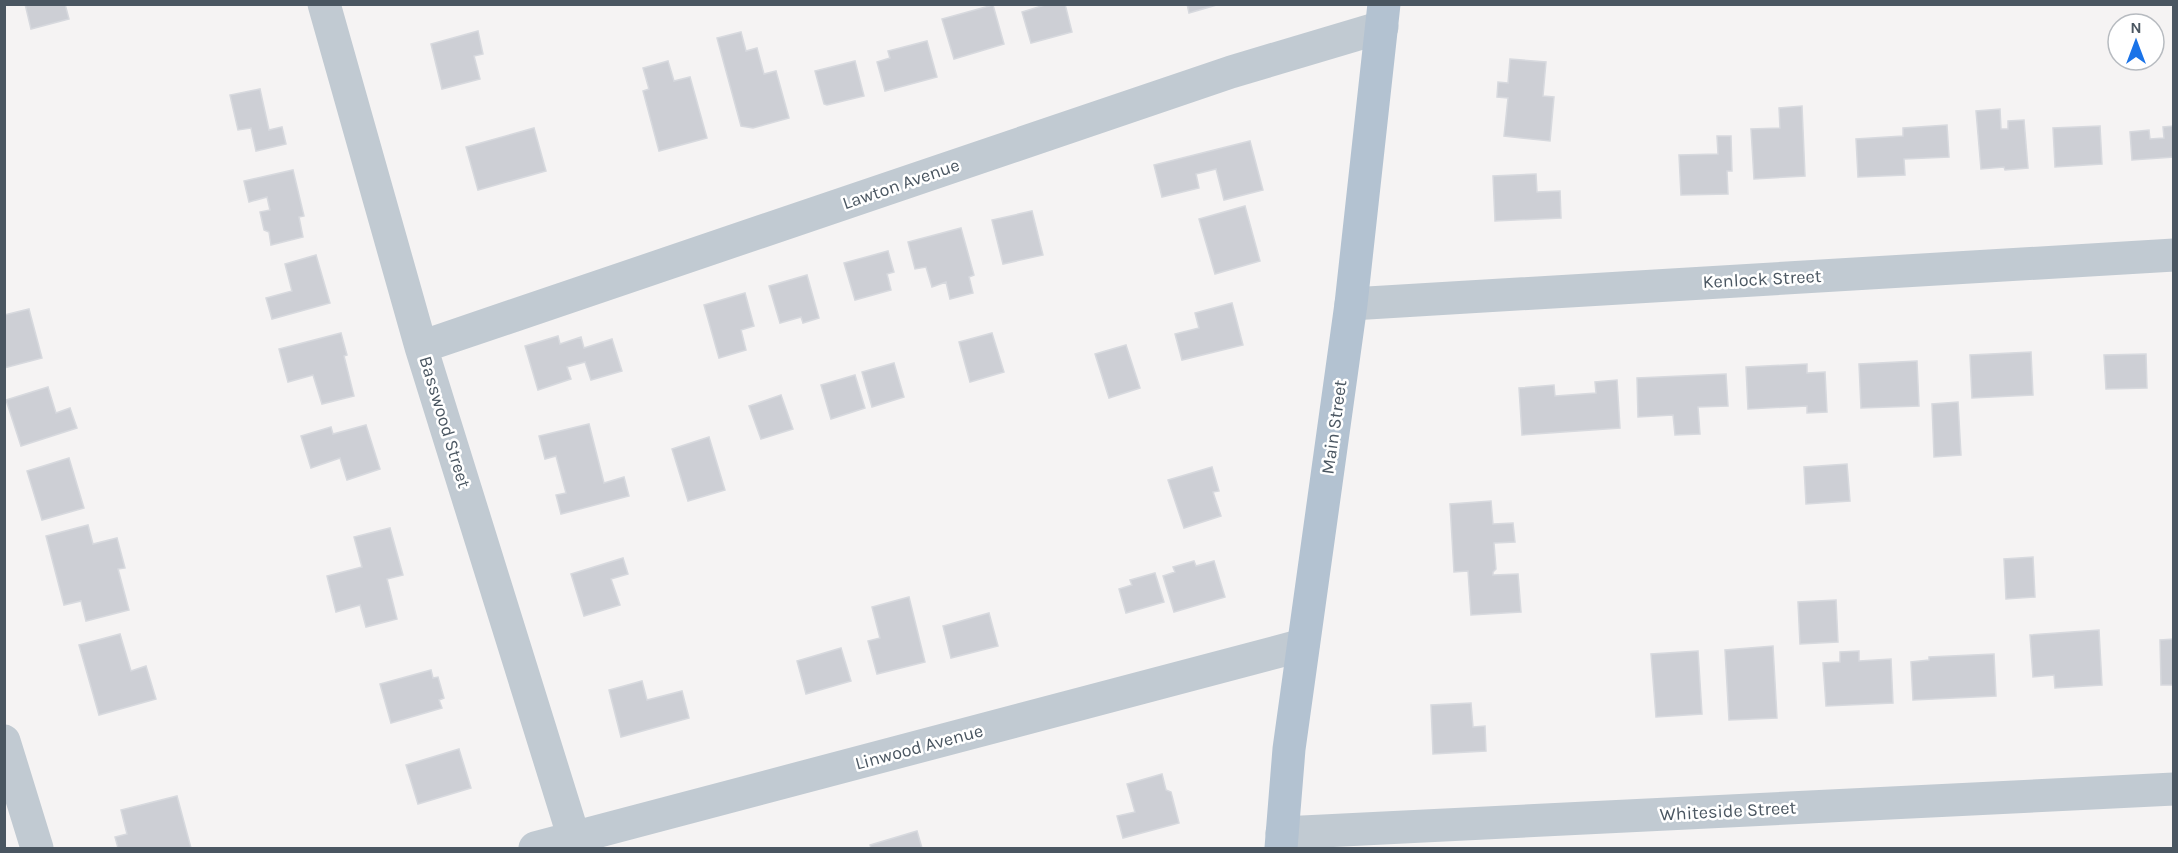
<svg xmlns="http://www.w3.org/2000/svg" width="2178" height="853" font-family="Karla,sans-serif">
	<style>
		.building { fill: #cdcfd5; stroke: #d7d9de; stroke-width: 1.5 }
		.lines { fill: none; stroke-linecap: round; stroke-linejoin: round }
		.minor { stroke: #c1cad2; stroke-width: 33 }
		.major { stroke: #b3c2d1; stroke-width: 33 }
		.labels { text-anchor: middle; stroke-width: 5; stroke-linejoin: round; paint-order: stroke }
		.street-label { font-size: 18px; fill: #4a5661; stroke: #fff }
	</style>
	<rect width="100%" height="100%" fill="#f5f3f3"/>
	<path class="building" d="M25,4h40l4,15 -38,10z
		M1048,4h17l7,28 -41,11 -9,-31z
		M1187,4h33l-31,9z
		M993,5l11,39 -50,15 -12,-40z
		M478,31l5,23 -9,2 6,23 -38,10 -11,-45z
		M741,32l5,19 11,-3 7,26 12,-3 13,47 -36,10 -12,-2 -24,-88z
		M927,41l10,36 -52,14 -8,-29 13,-4 -2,-7z
		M1510,59l36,3 -3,34 11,1 -4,44 -46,-5 4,-38 -11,-1 1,-15 10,1z
		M668,61l6,20 16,-4 17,61 -48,13 -16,-60 6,-2 -6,-21z
		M855,61l9,35 -37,9 -3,-1 -9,-33z
		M260,89l9,41 13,-3 4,17 -30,7 -5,-23 -13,2 -8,-35z
		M1802,106l3,70 -51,3 -3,-50 29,-1 -1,-20z
		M2000,109l1,20h7v-8l16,-1 4,48 -23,2 -1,-3 -23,2 -5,-58z
		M1947,125l2,32 -45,2 1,16 -47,2 -2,-38 47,-3v-8z
		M2100,126l2,38 -47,3 -2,-39z
		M2174,126v31l-42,3 -2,-28 19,-2 1,9 14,-1 -1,-11z
		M534,128l12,43 -68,19 -12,-43z
		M1717,136h14l1,35h-5l1,23 -47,1 -2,-40 39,-1z
		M1250,141l13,49 -39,10 -8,-31 -20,5 3,14 -37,9 -8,-32z
		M293,170l11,46 -5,1 4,20 -32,8 -2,-13 -5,-2 -4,-18 10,-2 -3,-13 -18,5 -5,-21z
		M1536,174l1,18 23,-1 1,27 -66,3 -2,-45z
		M1245,206l15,55 -45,13 -16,-55z
		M1032,211l11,44 -40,9 -11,-44z
		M961,228l13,47 -5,2 4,16 -23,6 -4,-17 -14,5 -6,-20 -11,2 -7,-27z
		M888,251l6,21 -7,2 4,16 -36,10 -11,-37z
		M316,255l14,48 -58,16 -6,-21 26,-7 -7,-27z
		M807,275l12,43 -16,5 -2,-6 -21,6 -11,-37z
		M745,293l9,33 -13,4 5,20 -27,8 -15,-53z
		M1232,303l11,42 -61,15 -7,-26 24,-6 -4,-15z
		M29,309l13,49 -38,10v-53z
		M341,333l6,22 -3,1 10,40 -32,8 -9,-29 -25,7 -9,-33z
		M992,333l12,39 -34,10 -11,-40z
		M558,336l2,8 21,-7 3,11 28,-9 10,32 -31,9 -6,-18 -18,5 4,12 -33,11 -13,-44z
		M1126,345l14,43 -31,10 -14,-44z
		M2031,352l2,43 -61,3 -2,-43z
		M2146,354l1,34 -41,1 -2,-34z
		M1917,361l2,45 -58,2 -2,-44z
		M894,363l10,34 -32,10 -10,-35z
		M1807,364v9l18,-1 2,40 -20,1v-7l-59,3 -2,-42z
		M1726,374l2,32 -30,1 2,27 -25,1 -2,-20 -35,2 -1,-39z
		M855,375l10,33 -34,11 -10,-34z
		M1617,380l3,48 -98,7 -3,-47 35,-3 1,11 41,-3 -1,-11z
		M48,387l8,26 14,-5 7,20 -56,18 -15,-46z
		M781,395l12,34 -32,10 -12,-33z
		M1958,402l3,53 -27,2 -2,-53z
		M589,424l15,59 20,-6 5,19 -68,18 -5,-19 10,-2 -10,-37 -11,3 -6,-23z
		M366,425l14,44 -33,11 -7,-22 -29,10 -10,-32 30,-9 2,7z
		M709,437l16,53 -37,11 -16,-52z
		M69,458l15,50 -42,12 -15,-49z
		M1847,464l3,37 -44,3 -2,-37z
		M1212,467l7,24 -6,1 8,24 -37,12 -16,-48z
		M1491,501l2,23 20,-1 2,19 -21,1 2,26 -3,3v3l25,-1 3,38 -50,3 -3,-44 -14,1 -4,-68z
		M88,525l5,19 24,-6 8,30 -7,1 11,41 -43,11 -5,-20 -17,4 -18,-69z
		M390,528l13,47 -16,4 10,40 -31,8 -6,-22 -24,7 -9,-36 35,-9 -8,-30z
		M2033,557l2,40 -29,2 -2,-40z
		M623,558l5,16 -17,5 9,26 -36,11 -13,-42z
		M1194,561l2,5 18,-5 11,36 -51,15 -11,-36 12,-4 -2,-5z
		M1155,573l9,29 -38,11 -7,-24 13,-4 -2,-5z
		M909,597l16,65 -48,12 -9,-33 12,-3 -8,-31z
		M1836,600l2,42 -38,2 -2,-42z
		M989,613l9,33 -47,12 -8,-32z
		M2099,630l3,55 -47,3 -1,-13 -21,2 -3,-42z
		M120,634l11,37 15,-5 10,33 -57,16 -20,-70z
		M2174,639v46h-13l-1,-45z
		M1773,646l4,72 -48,2 -4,-70z
		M841,648l10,33 -45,13 -9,-33z
		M1698,651l4,63 -46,3 -5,-63z
		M1859,651v10l32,-2 2,44 -67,3 -3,-43 17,-1v-10z
		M1994,654l2,42 -83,4 -2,-38 18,-2v-3z
		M431,670l2,8 5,-1 6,21 -5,2 3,8 -51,15 -11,-39z
		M642,681l5,19 35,-9 7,27 -68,19 -12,-47z
		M1471,703l2,24 12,-1 1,25 -53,3 -2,-49z
		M459,749l12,39 -53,16 -12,-39z
		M1162,774l4,16 5,2 8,31 -56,15 -6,-22 18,-4 -8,-28z
		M177,796l14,52h-73l-3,-11 12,-3 -6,-24z
		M917,831l5,17h-51l-1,-3z"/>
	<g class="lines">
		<path class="minor" d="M324,4l97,343 153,491
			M1351,304l823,-49
			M421,347l810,-275 151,-45
			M4,741l33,107
			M1282,833l892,-44
			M535,848l768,-203"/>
		<path class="major" d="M1281,848l8,-99 62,-445 33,-300"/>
	</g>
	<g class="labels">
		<g class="street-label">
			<text transform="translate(901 184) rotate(-19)" y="6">Lawton Avenue</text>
			<text transform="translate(1762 279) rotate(-3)" y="6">Kenlock Street</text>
			<text transform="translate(445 422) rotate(73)" y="6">Basswood Street</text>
			<text transform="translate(1334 427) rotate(-82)" y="6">Main Street</text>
			<text transform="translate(919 747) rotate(-15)" y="6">Linwood Avenue</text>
			<text transform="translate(1728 811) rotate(-3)" y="6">Whiteside Street</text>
		</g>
	</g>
	<rect width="2178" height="853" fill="none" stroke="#4a5661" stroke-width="12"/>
	<g transform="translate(2136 42)"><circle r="28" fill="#ffffff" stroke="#b7bbc0" stroke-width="1.5"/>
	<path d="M0-4.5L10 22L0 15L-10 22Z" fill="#1a73e8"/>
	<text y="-9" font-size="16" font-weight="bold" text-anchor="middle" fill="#4a5661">N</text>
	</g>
</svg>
